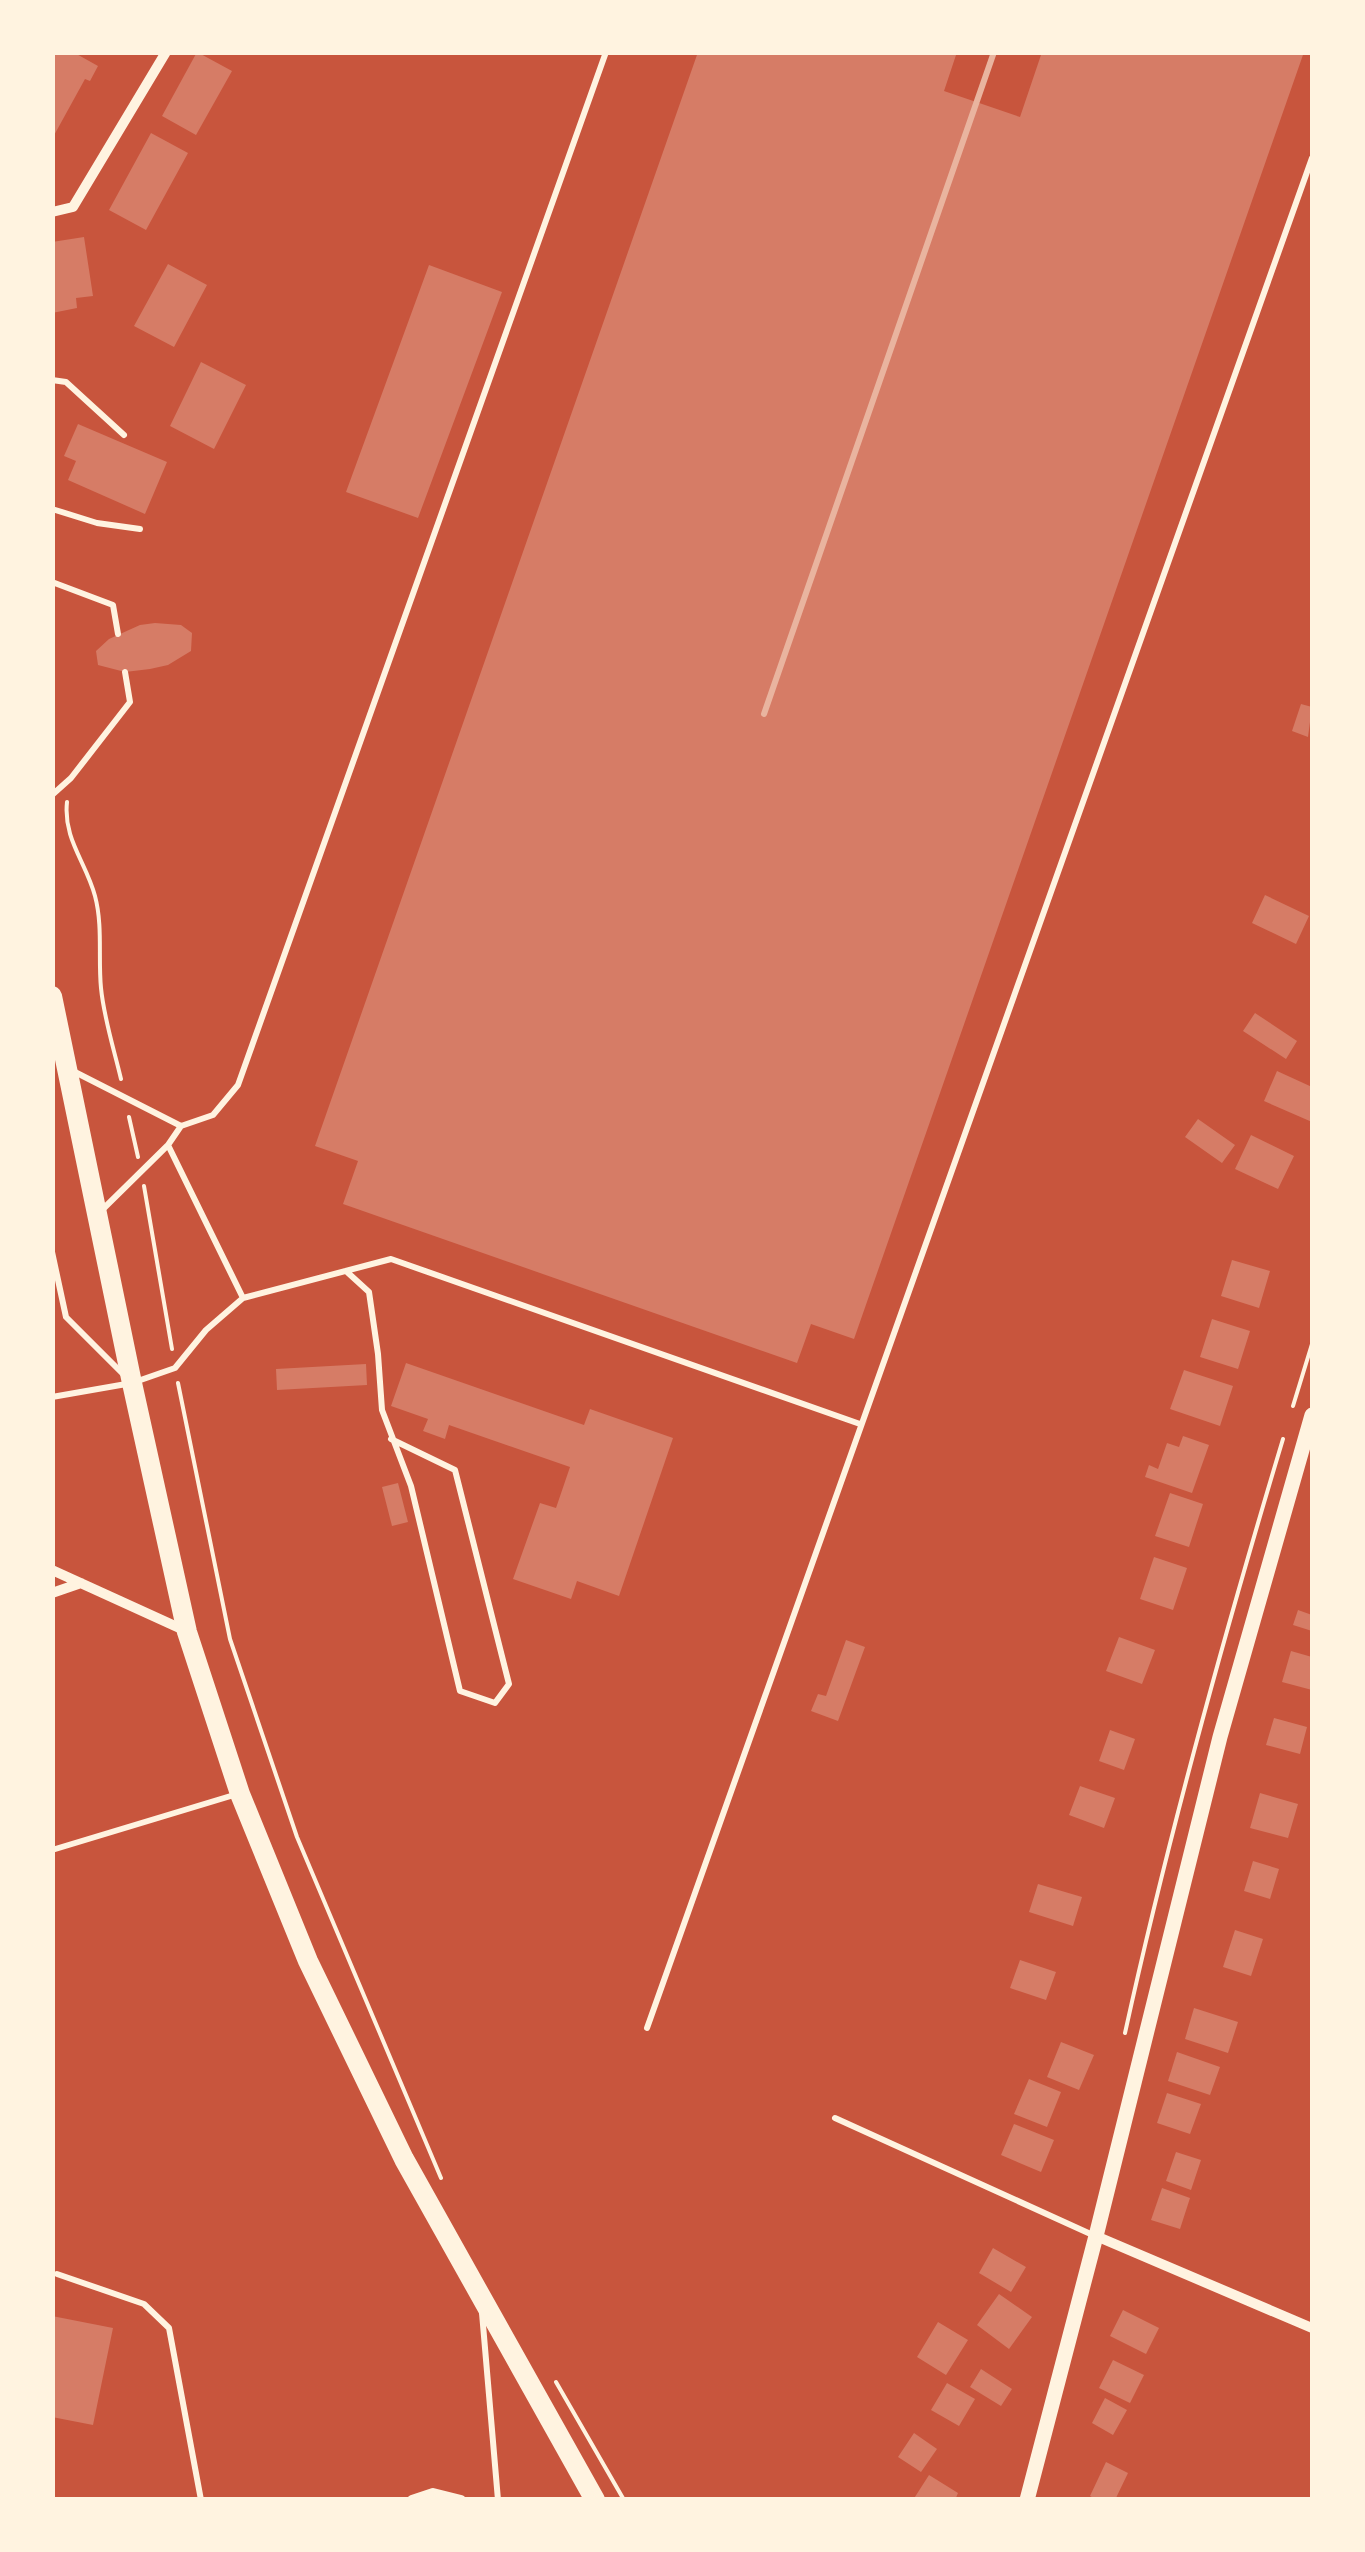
<svg xmlns="http://www.w3.org/2000/svg" width="1365" height="2552" font-family="Ubuntu,sans-serif">
	<style>
		.building { fill: #d67c66 }
		.lines { fill: none; stroke-linecap: round; stroke-linejoin: round }
		.path { stroke: #fff3e0; stroke-width: 4 }
		.service { stroke: #fff3e0; stroke-width: 6 }
		.minor { stroke: #fff3e0; stroke-width: 10 }
		.tertiary { stroke: #fff3e0; stroke-width: 15 }
		.trunk { stroke: #fff3e0; stroke-width: 20 }
		.rail { stroke: #e9b49f; stroke-width: 6 }
	</style>
	<rect width="100%" height="100%" fill="#c8553d"/>
	<path class="building" d="M52,52h21l25,14 -8,15 -5,-2 -33,60z
		M197,52l35,19 -36,64 -34,-19z
		M698,52h259l-13,39 76,26 22,-65h262l-450,1287 -43,-15 -14,39 -454,-159 15,-43 -43,-15z
		M151,133l37,20 -42,77 -37,-20z
		M84,237l9,59 -17,2 1,10 -25,5v-71z
		M168,264l39,21 -33,62 -40,-21z
		M429,265l73,27 -84,226 -72,-26z
		M201,362l45,23 -32,64 -44,-23z
		M78,424l89,38 -22,52 -77,-34 8,-19 -12,-5z
		M155,623l26,2 11,8 -1,18 -23,14 -18,4 -25,3 -27,-7 -2,-14 13,-12 31,-14z
		M1301,704l11,3 -4,30 -16,-6z
		M1265,895l44,21 -13,28 -44,-21z
		M1255,1013l42,28 -11,18 -43,-28z
		M1277,1071l35,16v35l-48,-21z
		M1198,1119l37,26 -13,18 -37,-26z
		M1251,1135l43,21 -16,33 -43,-20z
		M1232,1260l38,11 -11,37 -38,-12z
		M1212,1319l38,12 -12,38 -38,-12z
		M406,1363l178,62 6,-16 83,29 -54,158 -42,-15 -6,18 -58,-20 27,-76 16,5 14,-41 -121,-42 -4,14 -22,-8 5,-12 -37,-13z
		M366,1364l1,21 -90,5 -1,-21z
		M1184,1370l49,16 -13,40 -50,-17z
		M1183,1436l26,9 -17,48 -47,-16 4,-12 9,4 9,-26 12,4z
		M398,1483l10,39 -16,4 -10,-39z
		M1170,1493l33,11 -14,43 -34,-11z
		M1154,1557l33,11 -14,42 -33,-11z
		M1298,1610l14,5v16l-19,-6z
		M1119,1637l36,13 -13,34 -36,-13z
		M846,1640l19,7 -27,74 -27,-10 7,-17 8,2z
		M1291,1651l21,6v33l-30,-8z
		M1274,1718l33,9 -7,27 -34,-9z
		M1110,1730l25,9 -11,31 -25,-9z
		M1080,1786l35,12 -11,30 -35,-13z
		M1260,1793l38,11 -10,34 -38,-10z
		M1253,1861l26,8 -9,30 -26,-8z
		M1038,1884l44,13 -9,29 -44,-14z
		M1235,1930l28,9 -12,37 -28,-9z
		M1020,1960l36,12 -10,28 -36,-12z
		M1194,2008l44,14 -10,31 -43,-14z
		M1061,2042l33,13 -15,35 -32,-13z
		M1177,2052l43,15 -10,28 -42,-14z
		M1029,2079l32,13 -14,35 -33,-13z
		M1167,2093l34,11 -11,30 -33,-11z
		M1014,2124l40,16 -13,32 -40,-17z
		M1176,2152l25,8 -10,30 -25,-9z
		M1162,2188l28,10 -10,31 -29,-9z
		M993,2248l33,19 -15,25 -32,-19z
		M999,2294l33,23 -23,32 -32,-24z
		M1123,2310l36,18 -13,26 -36,-18z
		M52,2316l61,12 -20,97 -41,-8z
		M938,2322l30,18 -22,35 -29,-18z
		M1113,2360l31,15 -14,28 -31,-15z
		M981,2369l31,20 -11,17 -31,-19z
		M947,2383l28,16 -16,27 -28,-16z
		M1105,2398l22,12 -14,25 -21,-12z
		M914,2433l23,16 -16,23 -23,-15z
		M1106,2462l22,11 -13,27h-18l-7,-4z
		M929,2475l29,18 -3,7h-42z"/>
	<g class="lines">
		<path class="path" d="M67,802c-4,37 19,60 28,94 8,30 3,62 6,92 3,31 13,61 20,91
			M129,1117l9,40
			M144,1186l28,163
			M178,1383l52,256 67,198 144,341
			M1293,1406l19,-62
			M1125,2033c44,-200 99,-398 158,-594
			M556,2382l68,118"/>
		<path class="service" d="M52,380l14,2 58,53
			M52,509l45,14 43,6
			M52,582l61,23 5,29
			M52,795l19,-17 59,-76 -5,-30
			M71,1070l110,56
			M168,1145l75,153
			M101,1211l67,-66 13,-19 32,-11 25,-30 368,-1033
			M52,1252l14,65 58,58
			M346,1271l23,21 9,62 4,56 29,76 49,205 35,12 14,-19 -54,-214 -64,-31
			M52,1397l80,-14 43,-15 31,-38 37,-32 148,-39 469,165
			M52,1850l182,-55
			M647,2028l665,-1870
			M835,2118l260,118
			M57,2274l87,30 25,24 32,172
			M482,2313l16,187"/>
		<path class="minor" d="M52,212l21,-5 93,-155
			M52,1570l134,61
			M52,1593l29,-10
			M1096,2236l216,92
			M412,2500l21,-7 28,7"/>
		<path class="tertiary" d="M1027,2500l69,-264 124,-499 92,-322"/>
		<path class="trunk" d="M52,996l80,387 55,249 53,162 68,167 96,198 191,341"/>
		<path class="rail" d="M764,714l230,-662"/>
	</g>
	<rect width="1365" height="2552" fill="none" stroke="#fff3e0" stroke-width="110"/>
</svg>
